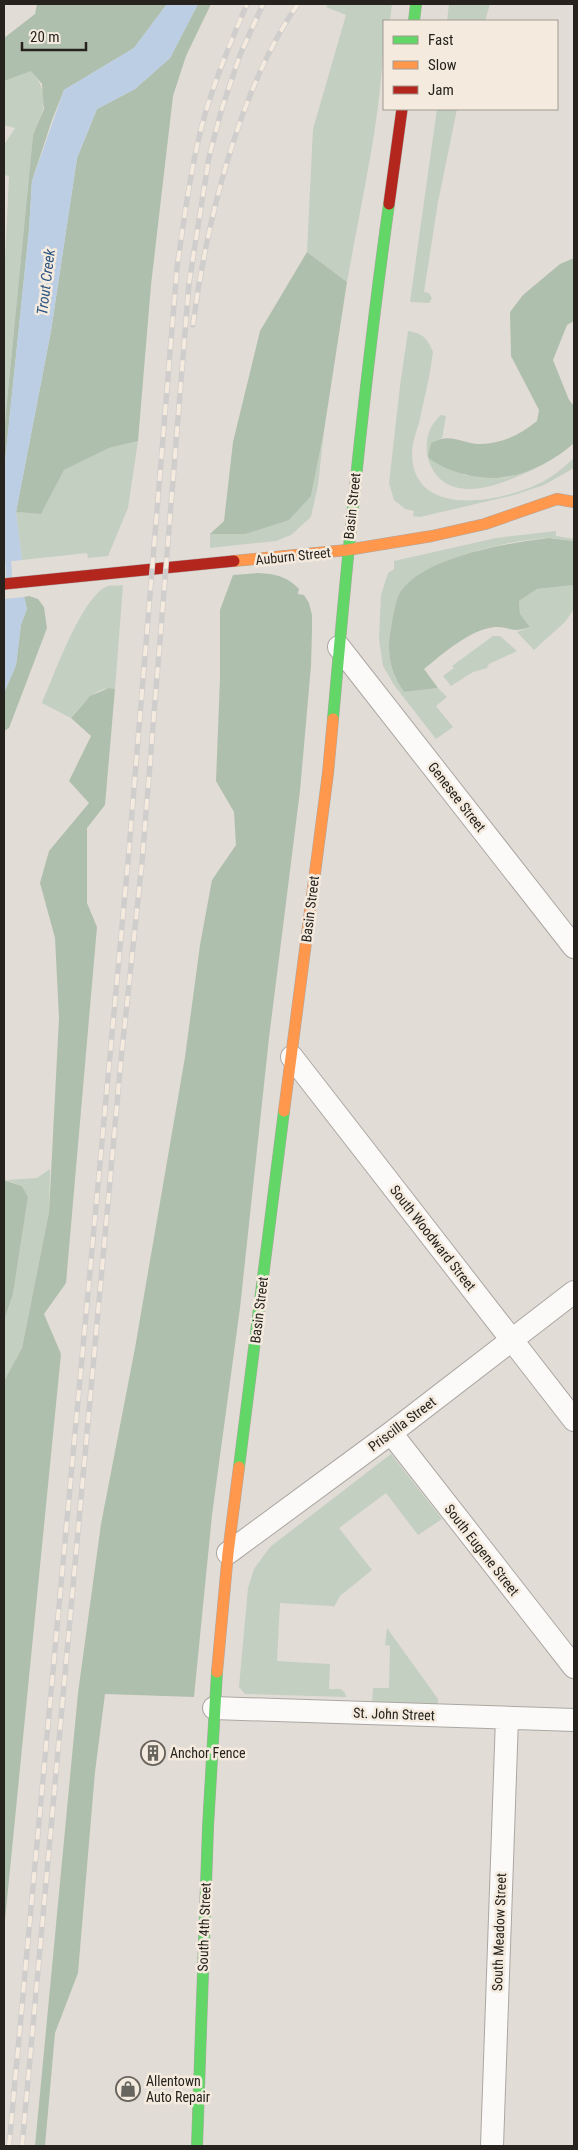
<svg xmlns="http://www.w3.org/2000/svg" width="578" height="2150" font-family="'Roboto Condensed',sans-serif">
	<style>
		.green { fill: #c3cfc0 }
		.forest { fill: #afbfad }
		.water { fill: #bccee4 }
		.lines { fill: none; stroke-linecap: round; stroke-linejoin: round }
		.stream { stroke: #bccee4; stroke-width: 6 }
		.street-casing { stroke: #aca7a2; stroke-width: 24 }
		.fast-casing { stroke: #aca7a2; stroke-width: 12 }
		.slow-casing { stroke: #aca7a2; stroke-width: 12 }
		.jam-casing { stroke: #aca7a2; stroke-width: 12 }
		.street { stroke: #fbfaf9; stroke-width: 22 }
		.fast { stroke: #63d668; stroke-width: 11 }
		.slow { stroke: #ff974d; stroke-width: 11 }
		.jam { stroke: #b3261e; stroke-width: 11 }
		.rail-casing { stroke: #d0cecd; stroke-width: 5.5 }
		.rail { stroke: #f4eade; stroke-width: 4; stroke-dasharray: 11; stroke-linecap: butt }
		.labels { text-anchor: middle; stroke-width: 5; stroke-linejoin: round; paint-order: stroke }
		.street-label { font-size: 14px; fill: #26231e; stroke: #f4eade }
		.poi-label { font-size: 14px; fill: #26231e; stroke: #f4eade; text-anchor: start }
		.water-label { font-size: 15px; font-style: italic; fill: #2b5480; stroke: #f4eade }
	</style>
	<rect width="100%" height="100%" fill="#e2dcd6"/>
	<path class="green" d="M328,4h64l-2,17h-6c0,86 -22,176 -37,261l-40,-30 6,-123 33,-114 -20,-8z
		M449,4h41l-5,17h-38z
		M31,70c20,26 14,38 2,65l-29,297v-150l5,-106 -5,-1v-30l11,-17 -11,-3v-44z
		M437,109h20l-19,93 -14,90 5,1 3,5 -3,5 -19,-1z
		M408,331c16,3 19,7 25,21 -3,24 -9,48 -14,71 -3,9 -7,21 -7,30 0,68 93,49 132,28 11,-6 21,-15 30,-23v10l-30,17 -30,10 -94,22 -7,-1 1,-5 -9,-2 -11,-9 -5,-17 11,-97z
		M441,415l5,1 -4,22 -11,5 33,32 40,3 33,-10c-24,10 -55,27 -82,19 -31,-9 -38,-52 -14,-72z
		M324,431l-6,54 -7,32 -20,18 -15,6 -66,7v-14h35l66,-38z
		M138,441l-10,67 -20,48 -20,2 -1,-5 -65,7 -6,-48 25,2 23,-44 45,-22z
		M556,531v5l18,3v2c-8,-1 -18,-3 -26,-3 -38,2 -125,21 -147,54 -6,9 -8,25 -10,36 -5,25 -1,44 13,64l34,-4 9,9 -11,9 17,21 -17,12 -42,-54 -11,-19 -4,-27 2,-44 7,-22 6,-4v-8l102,-23z
		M123,585l-8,104c-20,-4 -33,16 -44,29l-29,-15c11,-25 40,-108 66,-117 4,-1 10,0 15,-1z
		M574,585v24l-9,13 -31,28 -17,-18 13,-5 -10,-13 -1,-13 18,-12z
		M493,636h7l17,15 -28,13 -2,4 -14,4 -22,14 -8,-10 11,-8 -2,-2z
		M50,1169l-1,43 -27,136 -18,33v-60l9,-27 15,-97 -6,-11 -15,-6 30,-2z
		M391,1454l51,65 -24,16 -32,-42 -47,35 33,42 -32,26 -6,11 -2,-1 -52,-3 -3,58 53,3 -1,25h12l4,4 1,4 -101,-3 -6,-7 9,-99 6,-19 16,-22z
		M387,1628l51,71v6l-66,-1 1,-16h16l1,-42 -5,-1z"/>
	<path class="forest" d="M37,4h130l-33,44 -70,42 -12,30 -20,61 -3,49 -25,241v-39l29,-297 11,-26 -2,-25 -11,-13 -27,10v-43l31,-24z
		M198,4h13l-25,52 -13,40 -22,189 -13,156 -29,7 -45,22 -23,44 -25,-2 35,-181 26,-173 20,-49 38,-20 35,-31z
		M307,252l40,30 -23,149 -13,65 -22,24 -44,14h-35l14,-13 9,-79 27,-111z
		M574,258v63l-7,4 -14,35 16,40 5,6v37c-19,17 -43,30 -69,34 -22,4 -61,-5 -77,-20l3,-14c22,-11 29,1 49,1 24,-1 39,-9 57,-23l2,-11 -28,-54 -1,-44 13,-17 37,-31z
		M549,538l25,3v44l-37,4 -18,12 1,13 10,13c-20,7 -19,-1 -35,0 -26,3 -51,26 -71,42l14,19 -34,4c-14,-21 -18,-39 -13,-64 2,-11 4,-28 10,-37 26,-35 107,-48 148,-53z
		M258,573c17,1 29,3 41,16l-1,5 6,1 5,8 3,12v16l-1,35 -11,125 -31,247 -29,270 -28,207 -18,182 -89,-3 -10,78 -17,201 -23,60 -10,113h-10l43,-453 23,-169 34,-176 50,-291 15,-112 12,-65 24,-35 -2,-33 -18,-31 4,-103v-68l13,-35z
		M29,596l9,3 6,8 3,21 -38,100 -5,3v-38l12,-28 5,-41 6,-15 -3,-12z
		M109,688l6,1 -10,116 -18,23v75l10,24 -31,356 -22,31 17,40 -57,576v-549l18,-33 27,-136 10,-194 -4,-80 -15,-55 9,-32 40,-48 -20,-22 22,-45 -20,-18 19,-22z
		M4,1180l18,6 6,11 -15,97 -9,27z"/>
	<path class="water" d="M167,4h31l-28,54 -35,31 -38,20 -20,49 -26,173 -35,181 6,48 -18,2v-91l25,-241 3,-49 32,-91 70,-42z
		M24,597l3,12 -6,15 -5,41 -12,28v-94z"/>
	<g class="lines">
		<path class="stream" d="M8,555l1,22"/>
		<defs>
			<path id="street" d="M339,647l235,300
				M292,1057l282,363
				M391,1433l183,234
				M228,1553l163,-120 183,-141
				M214,1708l360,12
				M492,2146l15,-428"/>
			<path id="fast" d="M414,21l2,-17
				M333,719c15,-172 32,-344 56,-515
				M239,1467l45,-356
				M197,2146l11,-319 9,-155"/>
			<path id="slow" d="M234,561l113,-11 85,-14 53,-12 72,-25 17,3
				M284,1111l44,-338 5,-54
				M217,1672l11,-119 11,-86"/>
			<path id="jam" d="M389,204l13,-95
				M4,584l230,-23"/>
		</defs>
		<use href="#street" class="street-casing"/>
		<use href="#fast" class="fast-casing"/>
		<use href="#slow" class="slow-casing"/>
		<use href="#jam" class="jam-casing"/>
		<use href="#street" class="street"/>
		<use href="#fast" class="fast"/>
		<use href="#slow" class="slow"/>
		<use href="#jam" class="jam"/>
		<defs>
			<path id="rail" d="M193,325c13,-101 46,-237 105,-321
				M9,2146l119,-1285 49,-593c7,-48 13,-96 25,-143 11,-41 28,-82 45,-121
				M22,2146l99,-1086 21,-198 47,-579 20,-126 13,-49 18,-53 23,-51"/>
		</defs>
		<use href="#rail" class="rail-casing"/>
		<use href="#rail" class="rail"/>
	</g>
	<defs>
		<symbol id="building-ring" viewBox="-11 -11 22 22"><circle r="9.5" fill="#f4eade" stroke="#68645e" stroke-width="1.5"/><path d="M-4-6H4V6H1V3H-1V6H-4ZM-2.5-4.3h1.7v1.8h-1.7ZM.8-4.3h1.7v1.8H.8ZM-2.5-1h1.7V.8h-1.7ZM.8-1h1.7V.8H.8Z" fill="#68645e"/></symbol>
		<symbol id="shop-ring" viewBox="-11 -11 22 22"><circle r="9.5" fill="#f4eade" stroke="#68645e" stroke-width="1.5"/><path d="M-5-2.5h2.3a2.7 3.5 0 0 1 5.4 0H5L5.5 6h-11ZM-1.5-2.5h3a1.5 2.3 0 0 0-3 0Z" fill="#68645e"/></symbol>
	</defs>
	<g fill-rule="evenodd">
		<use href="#building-ring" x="139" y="1739" width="28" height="28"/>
		<use href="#shop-ring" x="114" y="2075" width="28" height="28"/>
	</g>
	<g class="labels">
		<g class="street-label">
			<text transform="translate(352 506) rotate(-84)" y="5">Basin Street</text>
			<text transform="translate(293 556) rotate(-6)" y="5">Auburn Street</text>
			<text transform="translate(457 797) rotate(52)" y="5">Genesee Street</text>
			<text transform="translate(310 909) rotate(-83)" y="5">Basin Street</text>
			<text transform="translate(433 1238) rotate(52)" y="5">South Woodward Street</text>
			<text transform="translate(259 1310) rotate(-83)" y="5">Basin Street</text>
			<text transform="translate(402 1424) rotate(-37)" y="5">Priscilla Street</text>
			<text transform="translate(482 1550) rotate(52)" y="5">South Eugene Street</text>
			<text transform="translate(394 1714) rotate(2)" y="5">St. John Street</text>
			<text transform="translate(204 1927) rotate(-88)" y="5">South 4th Street</text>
			<text transform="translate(499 1932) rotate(-88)" y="5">South Meadow Street</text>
		</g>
		<g class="poi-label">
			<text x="170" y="1758">Anchor Fence</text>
			<text x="146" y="2086">Allentown<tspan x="146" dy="16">Auto Repair</tspan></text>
		</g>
		<g class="water-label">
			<text transform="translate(46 282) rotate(-83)" y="5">Trout Creek</text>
		</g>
	</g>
	<rect width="578" height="2150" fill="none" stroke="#26231e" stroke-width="10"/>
	<rect x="383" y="20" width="175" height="90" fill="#f4eade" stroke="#a29a91"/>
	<rect x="393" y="36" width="25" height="8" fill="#63d668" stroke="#a29a91"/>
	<text x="428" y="45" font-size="15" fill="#26231e">Fast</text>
	<rect x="393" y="61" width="25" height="8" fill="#ff974d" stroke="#a29a91"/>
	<text x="428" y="70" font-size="15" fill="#26231e">Slow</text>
	<rect x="393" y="86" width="25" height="8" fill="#b3261e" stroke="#a29a91"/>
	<text x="428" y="95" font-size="15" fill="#26231e">Jam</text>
	<path d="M22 42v8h64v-8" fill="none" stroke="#26231e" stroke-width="2.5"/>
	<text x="30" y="42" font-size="15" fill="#26231e" stroke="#f4eade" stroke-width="4" paint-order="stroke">20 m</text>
</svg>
